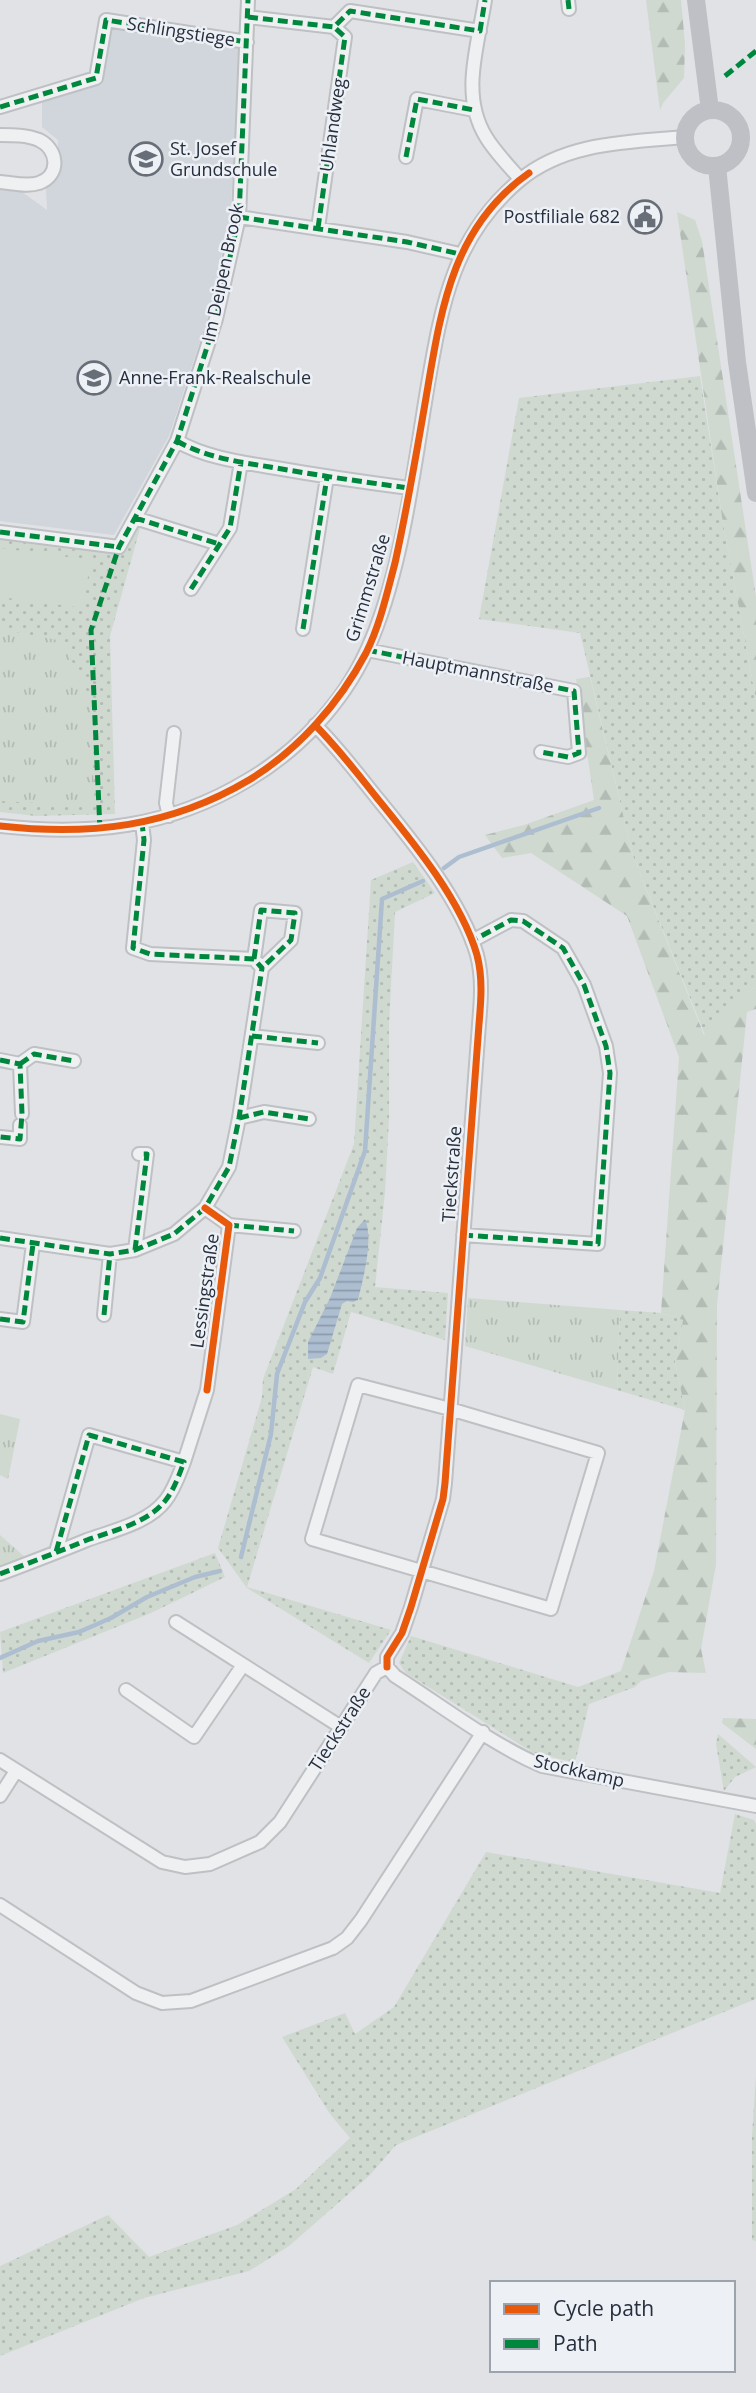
<svg xmlns="http://www.w3.org/2000/svg" width="756" height="2393" font-family="'Open Sans',sans-serif">
	<style>
		.built { fill: #d1d5dc }
		.grass { fill: url(#grass-dots) }
		.forest { fill: url(#forest-firs) }
		.park { fill: url(#park-tufts) }
		.pitch { fill: #d0d9d0 }
		.water { fill: url(#water-rules) }
		.lines { fill: none; stroke-linecap: round; stroke-linejoin: round }
		.stream { stroke: #adbed1; stroke-width: 4.5 }
		.minor-casing { stroke: #bec0c3; stroke-width: 16 }
		.minor { stroke: #eff0f2; stroke-width: 12 }
		.secondary { stroke: #bec0c5; stroke-width: 18 }
		.quiet { stroke: #00873e; stroke-width: 5; stroke-dasharray: 10 5; stroke-linecap: butt }
		.cycleway-casing { stroke: #edf0f5; stroke-width: 11 }
		.cycleway { stroke: #e8590c; stroke-width: 7 }
		.labels { text-anchor: middle; stroke-width: 5; stroke-linejoin: round; paint-order: stroke }
		.street-label { font-size: 18px; fill: #262f3e; stroke: #edf0f5 }
		.poi-label { font-size: 18px; fill: #262f3e; stroke: #edf0f5; text-anchor: start }
	</style>
	<defs>
		<pattern id="grass-dots" width="8" height="8" patternUnits="userSpaceOnUse" patternTransform="scale(1.75)"><rect width="8" height="8" fill="#d0d9d0"/><path d="M2 2h.1M6 6h.1" fill="none" stroke="#b2bbb4" stroke-width="1.8" stroke-linecap="round"/></pattern>
		<pattern id="forest-firs" width="22" height="20" patternUnits="userSpaceOnUse" patternTransform="scale(1.75)"><rect width="22" height="20" fill="#d0d9d0"/><path d="M5 1l3.5 6h-7zM16 11l3.5 6h-7z" fill="#b2bbb4"/></pattern>
		<pattern id="park-tufts" width="24" height="20" patternUnits="userSpaceOnUse" patternTransform="scale(1.75)"><rect width="24" height="20" fill="#d0d9d0"/><path d="M3 7l-1-3M5 7V3M7 7l1-3M15 17l-1-3M17 17v-4M19 17l1-3" fill="none" stroke="#b2bbb4"/></pattern>
		<pattern id="water-rules" width="6" height="5" patternUnits="userSpaceOnUse" patternTransform="scale(1.75)"><rect width="6" height="5" fill="#adbed1"/><path d="M0 2.5h6" fill="none" stroke="#8d9bab"/></pattern>
	</defs>
	<rect width="100%" height="100%" fill="#e0e2e5"/>
	<path class="built" d="M109,26l132,21 -11,170 -23,103 -38,116 -55,99 -114,-14v-332l22,3 25,18 -1,-23 12,-9v-38l-16,-13v-28l59,-18z"/>
	<path class="grass" d="M700,376l22,141 34,183v285l-51,50 -72,-179 -53,-223 -101,-14 40,-221z
		M126,521l15,4 -31,111 5,178 -79,2 -36,-4v-276l113,15z
		M413,862l22,31 -40,19 -6,112v95l-4,73 -10,95 73,6 -3,47 -94,-28 -18,62 -20,-7 -66,220 144,43 -22,33 -122,-75 -29,-40 44,-151 1,-18 91,-235 17,-264z
		M620,1310l41,3 22,7 -8,42 10,48 -68,-20z
		M215,1553l10,24 -74,36 -148,60 -3,-41z
		M411,1636l167,51 43,-16 20,10 -6,6 -46,17 -14,59 -43,-11 -126,-79 -7,-10z
		M718,1734l38,33 -21,10 -11,14 -8,-47z
		M735,1814l19,6 2,4v175l-360,146 -26,30 -81,71 -40,25 -105,27 -144,58v-90l108,-51 41,42 88,-32 59,-36 54,-51 -20,-24 -48,-77 63,-24 10,21 39,-27 92,-155 234,41z
		M756,2076v165l-4,-1v-104z"/>
	<path class="forest" d="M646,0h35l4,44 -1,34 -21,25 -3,7z
		M677,212l18,8 7,21 54,356v103l-34,-183z
		M590,677l43,179 71,179 52,-50v24l-9,3 -30,293 -1,259 -15,85 5,24 -37,-1 -28,9 -20,-10 33,-100 31,-161 -10,-48 8,-42 -22,-7 18,-256 -52,-141 -96,-63 -29,5 -17,-23 39,-10 70,-25 -18,-121z
		M723,1718l33,1v30l-34,-26z"/>
	<path class="park" d="M0,629l62,12 27,55 6,110 -95,-5z
		M468,1298l152,12 -3,80 -152,-44z
		M0,1414l20,5 -12,60 -8,-4z
		M0,1535l26,23 -26,9z"/>
	<path class="pitch" d="M0,548l90,12 -6,48 -84,-11z"/>
	<path class="water" d="M365,1219c9,20 -2,60 -7,81l-5,2 -6,-1 -5,3 -15,50 -6,4 -13,1v-17l22,-44 27,-70z"/>
	<g class="lines">
		<path class="stream" d="M444,868l15,-11 140,-49
			M241,1557l30,-123 6,-60 28,-72 15,-24 45,-127 17,-252 41,-18
			M0,1658l38,-17 41,-9 32,-14 36,-21 48,-20 25,-6"/>
		<defs>
			<path id="minor" d="M485,0c-7,46 -25,95 1,137 9,15 23,29 34,42
				M568,0l1,9
				M248,17l86,10 16,-16 130,20
				M0,107l96,-29 10,-58 141,22
				M0,135c13,0 27,0 39,5 19,9 22,35 0,43 -12,4 -26,0 -39,-1
				M406,157l11,-58 57,11
				M239,217l168,25 53,12
				M318,228l27,-191 -11,-10
				M177,441c27,16 62,21 93,26 46,8 93,15 139,21
				M135,518l84,26
				M0,532l119,15 58,-106 39,-122 23,-102 9,-217
				M191,589l39,-61 11,-66
				M303,629l24,-152
				M367,650l207,41 5,62 -11,4 -27,-5
				M315,725c23,23 42,48 62,73 36,44 84,102 100,157 6,23 4,46 2,69l-34,459 -2,16 -32,108 -9,26 -15,24v10
				M169,816l-3,-13 8,-70
				M0,826c89,10 169,2 248,-46 50,-29 95,-77 119,-130 35,-76 47,-183 61,-266 14,-81 26,-149 92,-204 45,-38 109,-38 165,-43
				M254,959l7,-49 34,3 -4,27 -29,28
				M252,1036l66,7
				M0,1060l20,4 2,50
				M20,1064l14,-10 40,7
				M239,1118l25,-6 45,7
				M0,1137l20,2v-14
				M229,1225l65,6
				M463,1235l135,9 12,-171 -4,-27 -22,-61 -21,-37 -40,-27 -12,-1 -39,21
				M0,1238l110,16 25,-4 39,-16 31,-26 24,-41 10,-49 23,-150 -8,-9 -104,-5 -17,-6 11,-108 -2,-17
				M135,1250l12,-96h-8
				M104,1315l6,-61
				M0,1319l23,3 10,-78
				M358,1385l92,24 148,44 -47,156 -239,-70z
				M184,1462l23,-72 22,-165 -24,-17
				M0,1574c29,-11 58,-22 87,-34 25,-9 61,-17 78,-39 9,-11 14,-26 19,-39l-95,-27 -33,117
				M176,1622l165,105
				M387,1667l8,9c47,30 96,68 147,90l214,40
				M126,1690l68,47 49,-72
				M0,1760l162,102 23,5 25,-3 50,-22 20,-20 96,-149 11,-6
				M0,1796l16,-25
				M0,1905l136,88 26,10 29,-2 142,-53 14,-10 14,-18 122,-188"/>
		</defs>
		<use href="#minor" class="minor-casing"/>
		<use href="#minor" class="minor"/>
		<path class="secondary" d="M696,0l14,110
			M685 138a28 28 0 1 1 56 0a28 28 0 1 1-56 0Z
			M717,166l20,196 19,131"/>
		<path class="quiet" d="M568,0l1,9
			M248,17l86,10 16,-16 130,20 5,-31
			M725,76l31,-25
			M0,107l96,-29 10,-58 141,22
			M406,157l11,-58 57,11
			M239,217l168,25 53,12
			M318,228l27,-191 -11,-10
			M177,441c27,16 62,21 93,26 46,8 93,15 139,21
			M135,518l84,26
			M0,532l119,15
			M191,589l39,-61 11,-66
			M303,629l24,-152
			M367,650l207,41 5,62 -11,4 -27,-5
			M100,830l-9,-200 28,-83 58,-106 39,-122 23,-102 9,-217
			M254,959l7,-49 34,3 -4,27 -29,28
			M252,1036l66,7
			M0,1060l20,4 2,50 -2,25 -20,-2
			M20,1064l14,-10 40,7
			M239,1118l25,-6 45,7
			M229,1225l65,6
			M463,1235l135,9 12,-171 -4,-27 -22,-61 -21,-37 -40,-27 -12,-1 -39,21
			M0,1238l110,16 25,-4 39,-16 31,-26 24,-41 10,-49 23,-150 -8,-9 -104,-5 -17,-6 11,-108 -2,-17
			M135,1250l12,-96h-8
			M104,1315l6,-61
			M0,1319l23,3 10,-78
			M0,1574c29,-11 58,-22 87,-34 25,-9 61,-17 78,-39 9,-11 14,-26 19,-39l-95,-27 -33,117"/>
		<defs>
			<path id="cycleway" d="M315,725c23,23 42,48 62,73 36,44 84,102 100,157 6,23 4,46 2,69l-34,459 -2,16 -32,108 -9,26 -15,24v10
				M0,826c90,10 170,1 249,-46 49,-30 90,-76 117,-127 14,-28 21,-60 29,-90 13,-59 23,-118 33,-177 14,-83 27,-161 101,-213
				M205,1208l24,17 -22,165"/>
		</defs>
		<use href="#cycleway" class="cycleway-casing"/>
		<use href="#cycleway" class="cycleway"/>
	</g>
	<defs>
		<symbol id="school-ring" viewBox="-11 -11 22 22"><circle r="9.5" fill="#edf0f5" stroke="#676e78" stroke-width="1.5"/><path d="M0-5L7-2L0 1L-7-2ZM-4 1L0 2.5L4 1V4Q0 6-4 4Z" fill="#676e78"/></symbol>
		<symbol id="civic-ring" viewBox="-11 -11 22 22"><circle r="9.5" fill="#edf0f5" stroke="#676e78" stroke-width="1.5"/><path d="M-.6-6.5H3V-4.5H.6V-3L4-1V1h2V6H-6V1h2V-1L-.6-3ZM-1.2 2.5V6h2.4V2.5Z" fill="#676e78"/></symbol>
	</defs>
	<g fill-rule="evenodd">
		<use href="#school-ring" x="127" y="140" width="38" height="38"/>
		<use href="#civic-ring" x="626" y="198" width="38" height="38"/>
		<use href="#school-ring" x="75" y="359" width="38" height="38"/>
	</g>
	<g class="labels">
		<g class="street-label">
			<text transform="translate(181 32) rotate(9)" y="6">Schlingstiege</text>
			<text transform="translate(333 125) rotate(-82)" y="6">Uhlandweg</text>
			<text transform="translate(223 273) rotate(-78)" y="6">Im Deipen Brook</text>
			<text transform="translate(368 588) rotate(-73)" y="6">Grimmstraße</text>
			<text transform="translate(478 672) rotate(11)" y="6">Hauptmannstraße</text>
			<text transform="translate(452 1174) rotate(-86)" y="6">Tieckstraße</text>
			<text transform="translate(205 1291) rotate(-82)" y="6">Lessingstraße</text>
			<text transform="translate(340 1729) rotate(-57)" y="6">Tieckstraße</text>
			<text transform="translate(579 1771) rotate(13)" y="6">Stockkamp</text>
		</g>
		<g class="poi-label">
			<text x="170" y="155">St. Josef<tspan x="170" dy="21">Grundschule</tspan></text>
			<text x="620" y="223" text-anchor="end">Postfiliale 682</text>
			<text x="119" y="384">Anne-Frank-Realschule</text>
		</g>
	</g>
	<rect x="490" y="2281" width="245" height="91" fill="#edf0f5" stroke="#9da3ac" stroke-width="2"/>
	<rect x="504" y="2304" width="35" height="10" fill="#e8590c" stroke="#9da3ac" stroke-width="2"/>
	<text x="553" y="2316" font-size="21" fill="#262f3e">Cycle path</text>
	<rect x="504" y="2339" width="35" height="10" fill="#00873e" stroke="#9da3ac" stroke-width="2"/>
	<text x="553" y="2351" font-size="21" fill="#262f3e">Path</text>
</svg>
